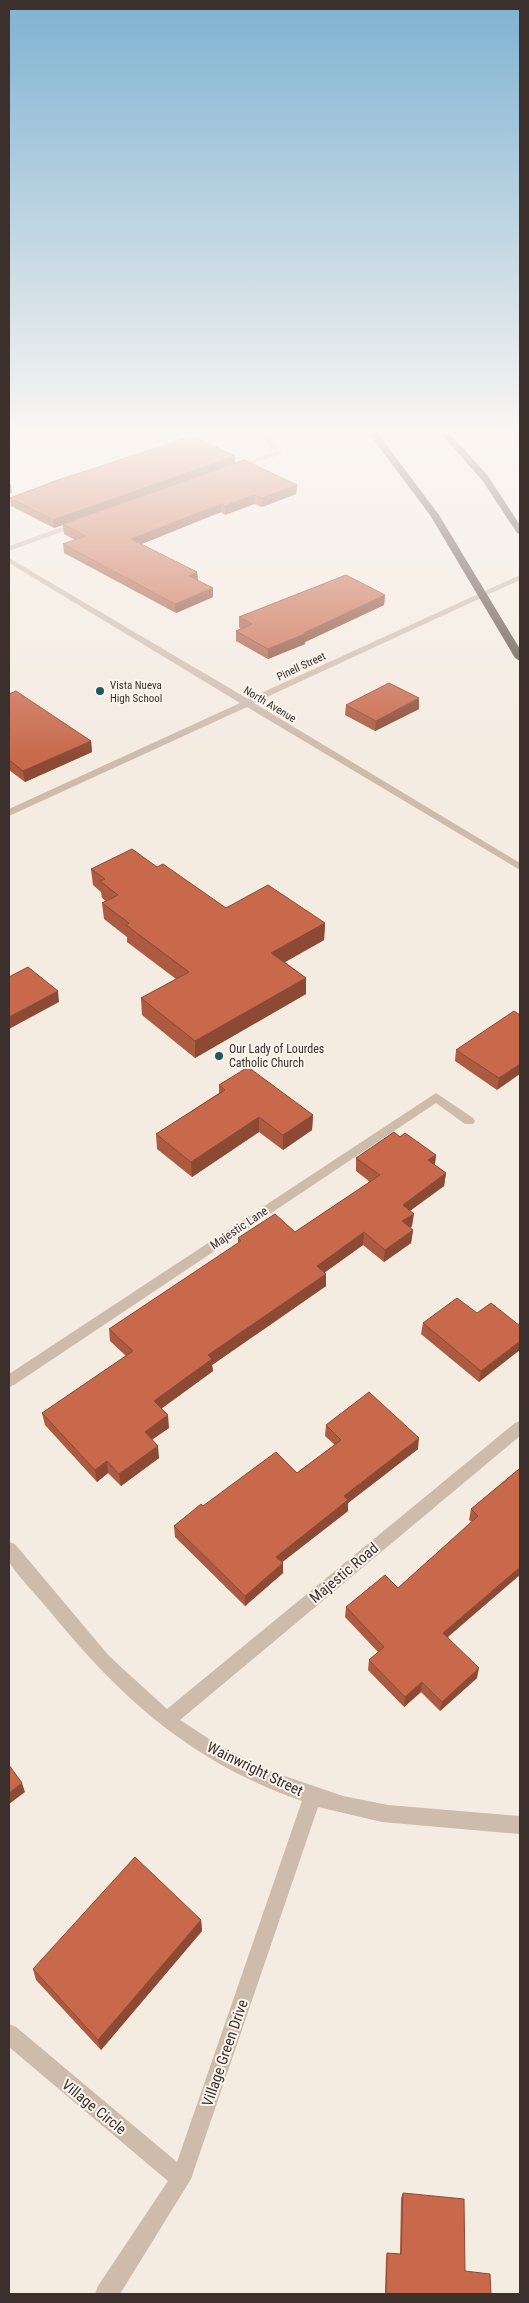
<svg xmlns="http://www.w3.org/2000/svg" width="529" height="2303" font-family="'Roboto Condensed',sans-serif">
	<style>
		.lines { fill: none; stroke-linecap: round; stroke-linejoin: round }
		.minor { fill: #cdbbac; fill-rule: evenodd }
		.highway { fill: #5c4a42; fill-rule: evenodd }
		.wall { fill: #ac5a40 }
		.shaded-wall { fill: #8c4a34 }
		.building { fill: #c8694b; stroke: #8c4a34 }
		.poi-dot { fill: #1f5a5e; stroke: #fbf5ee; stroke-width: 2 }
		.labels { text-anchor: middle; stroke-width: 4; stroke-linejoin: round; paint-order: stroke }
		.far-street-label { font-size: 11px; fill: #3b302b; stroke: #fbf5ee }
		.far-poi-label { font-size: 11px; fill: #3b302b; stroke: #fbf5ee; text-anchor: start }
		.poi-label { font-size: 12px; fill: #3b302b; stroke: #fbf5ee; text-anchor: start }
		.street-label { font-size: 12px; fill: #3b302b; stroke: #fbf5ee }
		.near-street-label { font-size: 15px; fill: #3b302b; stroke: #fbf5ee }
	</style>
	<rect width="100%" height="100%" fill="#f4ebe1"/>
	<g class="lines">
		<path class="minor" d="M260,435h7l14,17v2l-49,17v-4l43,-15z
			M76,522l7,2 -74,27v-5z
			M9,558l239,141 272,-124v5l-266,123 266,160v7l-273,-163 -238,109v-7l231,-106 -231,-140z
			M436,1093l37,25 2,3 -2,3h-8l-29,-21 -422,282 -5,2v-13z
			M520,1421v15l-340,284 40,26 50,25 73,25 45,9 132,11v18l-138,-12 -64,-15 -127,372 -71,115h-25l3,-8 70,-105 -159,-134v-23l7,3 161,135 125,-361c-111,-39 -181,-102 -254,-192 -9,-11 -35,-38 -39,-48 -2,-5 0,-14 0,-19l6,2 94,112 58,53 348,-286z"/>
		<path class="highway" d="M370,435h9l60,80 81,134v12l-5,-3 -85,-143z
			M442,435h9l37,41 32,49v9l-3,-1 -35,-53z"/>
	</g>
	<path class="wall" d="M235,464l62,21 -1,9 -34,13 -8,-3 -29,11 -4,-3 -80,32 56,28 1,8 15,17 -37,16 -112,-60 -1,-9 12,-4 -11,-6 -1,-9 -9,3 -43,-22 -1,-8z
		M385,595l-1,10 -79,37v2l-37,15 -32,-18v-10l5,-2 -2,-2v-10z
		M9,694l82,47 1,11 -67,30 -16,-12z
		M346,705l73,4 -44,22 -30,-16z
		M157,867l69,41 99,15 -1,17 -39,22 21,16v16l-111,64 -53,-43 -1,-17 35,-19 -49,-37v-5l-23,-18 -2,-16 4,-2 -4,-3 -1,-6 -8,-7 -2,-16z
		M520,1015l-23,75 -42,-29 1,-11z
		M219,1085l94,30 -1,15 -29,20 -24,-18 -67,45 -35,-28 -1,-15 63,-41z
		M400,1137l36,18 -1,10 11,8 -2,13 -34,25 2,15 -2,2 3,2 -2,13 -27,19 -21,-17 -38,27 1,2v12l-114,79 1,6 -52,38 8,19 -17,11 7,19 -38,28 -13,-13 -11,9 -52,-57 -3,-12 84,-57 -16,-15 -1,-12 129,-85v-6l57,-6 75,-50 -14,-11v-13z
		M477,1313l43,13 -41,56 -58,-48 2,-11z
		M326,1425l92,24 -70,54v8l-66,51 1,1v10l-38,33 -70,-69 -1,-11 29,-20 94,-33 38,-28 -10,-9z
		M519,1469l-71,168 29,41 -37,33 -19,-19 -17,15 -36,-37 1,-10 9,-8 -33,-35 1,-10 52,-19 74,-66 -3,-2 2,-11z
		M201,1920l1,11 -101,119 -65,-70 -3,-11z
		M403,2193l62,78 26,23h-106l1,-36 1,-5 13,1 1,-56z"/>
	<path class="shaded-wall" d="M235,456v8l-181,64 -1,-8z
		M11,484l1,9 -3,1v-9z
		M297,485l-1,9 -34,13v-9z
		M254,495v9l-29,11v-9z
		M221,504v8l-89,36 -1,-9z
		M197,572l1,9 -9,-5z
		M213,588v9l-37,16 -1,-9z
		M385,595l-1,10 -79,37v2l-37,15v-10z
		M419,698v11l-44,22 1,-10z
		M91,741l1,11 -67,30 -2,-11z
		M325,923l-1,17 -53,30v-17z
		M306,978v16l-111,64v-17z
		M58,991l1,11 -50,27v-12z
		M520,1064v10l-23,16 2,-12z
		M313,1115l-1,15 -29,20v-15z
		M259,1117v15l-67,45 -1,-15z
		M436,1155l-2,12 -6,-7z
		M446,1173l-2,13 -43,31 2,-12z
		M414,1214l-2,12 -11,8 1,-13z
		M413,1230l-2,13 -27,19 1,-12z
		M364,1232l-1,13 -46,33v-12z
		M326,1274v12l-114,79 1,6 -58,42 -1,-12 54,-46z
		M520,1341v9l-41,32 2,-11z
		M168,1415l1,13 -23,16 -1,-12z
		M419,1438l-1,11 -70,54v8l-72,56v-10l68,-61z
		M158,1446l1,12 -38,28 -2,-12z
		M107,1461l1,12 -11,9 -2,-12z
		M283,1563v10l-38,33v-10z
		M520,1567v8l-79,68 2,-10z
		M479,1668l-2,10 -37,33 2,-9z
		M422,1682l-1,10 -17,15 1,-10z
		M22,1783l3,9 -16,12v-11z
		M201,1920l1,11 -101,119 -3,-10z"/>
	<path class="building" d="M193,436l42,20 -182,64 -43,-22 45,-17z
		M244,460l53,25 -35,13 -8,-3 -29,11 -4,-2 -90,35 66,33 -8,4 24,12 -38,16 -112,-60 22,-8 -22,-12z
		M346,575l39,20 -81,38 1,1 -37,15 -32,-18 16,-7 -13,-7z
		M389,683l30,15 -43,23 -30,-16z
		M16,691l75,50 -68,30 -14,-11v-66z
		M132,849l25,18 6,-3 63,44 42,-23 57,38 -54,30 35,25 -111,63 -54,-43 48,-26 -63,-47 3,-2 -27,-20 16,-8 -18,-14 5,-2 -14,-10z
		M28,967l30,24 -49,26v-40z
		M514,1011l6,4v49l-21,14 -43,-28z
		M248,1067l65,48 -30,20 -24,-18 -68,45 -35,-28 69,-44 -6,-5z
		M394,1132l6,5 5,-4 31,22 -8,5 18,13 -43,32 11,9 -12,7 11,9 -28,20 -21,-18 -47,34 9,8 -118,81 4,4 -58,42 14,14 -23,17 13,14 -39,28 -12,-13 -12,9 -53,-57 91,-62 -24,-22 132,-88 -3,-3 37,-24 20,18 85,-57 -24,-17z
		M457,1298l20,15 14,-10 29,23v15l-39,30 -58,-48z
		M369,1392l50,46 -75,58 4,4 -72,57 7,6 -38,33 -71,-70 27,-22 2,2 73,-54 21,21 44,-33 -15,-15z
		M519,1469l1,1v97l-77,66 36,35 -37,34 -20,-20 -17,15 -36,-37 15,-13 -38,-40 39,-32 13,13 80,-72 -7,-7z
		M9,1765l13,18 -13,10z
		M135,1857l66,63 -103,120 -65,-71z
		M403,2193l61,6 1,72 25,3 1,20h-105l1,-41 14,1z"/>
	<linearGradient id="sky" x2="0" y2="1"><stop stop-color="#7eb2d2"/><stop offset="0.57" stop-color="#faf6f2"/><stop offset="1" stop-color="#faf6f2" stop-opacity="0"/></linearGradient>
	<rect width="529" height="758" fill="url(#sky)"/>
	<g class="poi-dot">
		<circle cx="100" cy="691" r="5"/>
		<circle cx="219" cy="1056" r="5"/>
	</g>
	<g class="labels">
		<g class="far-street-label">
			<text transform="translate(301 666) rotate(-25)" y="4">Pinell Street</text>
			<text transform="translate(270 704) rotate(31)" y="4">North Avenue</text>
		</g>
		<g class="far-poi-label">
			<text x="110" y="689">Vista Nueva<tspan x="110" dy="13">High School</tspan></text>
		</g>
		<g class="poi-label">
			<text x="229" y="1053">Our Lady of Lourdes<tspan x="229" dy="14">Catholic Church</tspan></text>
		</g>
		<g class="street-label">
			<text transform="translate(239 1228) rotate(-34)" y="4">Majestic Lane</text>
		</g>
		<g class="near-street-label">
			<text transform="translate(344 1573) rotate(-40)" y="5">Majestic Road</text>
			<text transform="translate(255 1769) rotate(26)" y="5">Wainwright Street</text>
			<text transform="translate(225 2053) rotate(-71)" y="5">Village Green Drive</text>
			<text transform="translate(94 2107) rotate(39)" y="5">Village Circle</text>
		</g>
	</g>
	<rect width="529" height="2303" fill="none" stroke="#3b302b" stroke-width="20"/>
</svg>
